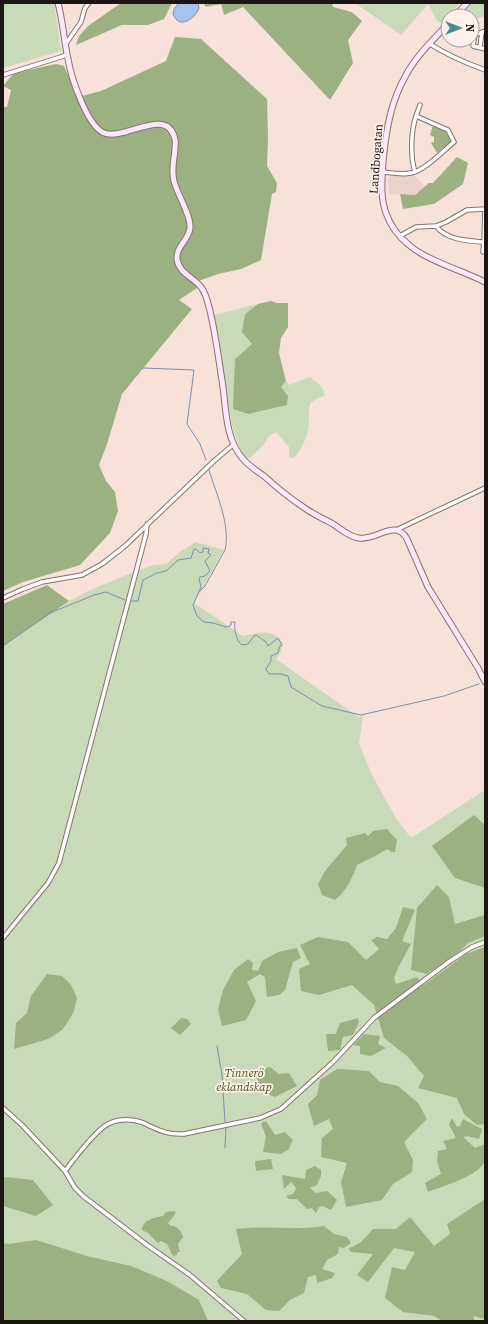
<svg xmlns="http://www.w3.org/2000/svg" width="488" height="1324" font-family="'Source Serif 4',serif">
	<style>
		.education { fill: #ead3c8 }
		.green { fill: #c9dab8 }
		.forest { fill: #9bb181 }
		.water { fill: #a6c3f0; stroke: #7d8fae }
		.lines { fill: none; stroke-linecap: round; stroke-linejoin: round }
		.stream { stroke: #7d8fae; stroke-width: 1 }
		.street-casing { stroke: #87726b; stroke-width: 5.5 }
		.secondary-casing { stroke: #87726b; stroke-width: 7 }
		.street { stroke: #fff; stroke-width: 3.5 }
		.secondary { stroke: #fce8fa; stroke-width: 5 }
		.labels { text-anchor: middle; stroke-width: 3.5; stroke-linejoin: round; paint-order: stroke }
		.street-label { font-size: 12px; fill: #1d1513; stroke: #fff0eb }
		.park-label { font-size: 12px; font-style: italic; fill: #415c16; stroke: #fff0eb }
	</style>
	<rect width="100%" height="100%" fill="#f8e1d8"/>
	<path class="education" d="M396,174l18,1 11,12 -10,8 -26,-1 -1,-16z"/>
	<path class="green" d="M3,3h51l7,48 -58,17z
		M355,3h105l-18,20 -5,-2 -9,-17 -27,31z
		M471,3h14v13l-10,3 -10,-10z
		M258,304l-13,10 7,30 -17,15 52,37 -6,-9 5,-6 3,4 21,-8 11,9 4,9 -14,7c-4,10 -1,19 -3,29 -1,5 -9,22 -13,26l-5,1 -1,-4v-7l-13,-15 -8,5 -5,9 -16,14 -7,-11 -8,-23 -18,-111z
		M195,542l29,8 -30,53 49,33c14,-3 33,-9 40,9l-3,8 -4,6 84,59 1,-3h2l-4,28 3,8 10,24 24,43 15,20 74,-48v531h-482v-675l55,-39 30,-16 48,-20 18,-6 12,-1 15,-13 9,-5z"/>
	<path class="forest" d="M121,3h51l-8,16 -16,6h-26l-46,20 3,-9 9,-10z
		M203,3h129l1,4 19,5 10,9 -14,19 5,23 -23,37 -87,-93 -19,8 -3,-11 -15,3z
		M175,37l26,2 66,60 1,40 -1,27 10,17 -1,9 -4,2 -11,66 -20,9 -23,5 -25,9 4,5 -18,12 13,9 -70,85 -15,50 -8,21 7,16 9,11 3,19 -8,22 -30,32 -57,17 -20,9v-484h4l4,-17 -8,-4 11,-13 42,-9 8,2 14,31 23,-6 65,-30z
		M433,125l14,6 4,10 -14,12 -6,-10 3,-1v-5l-4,-2z
		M457,157l11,6 -5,21 -29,20 -31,5 -3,-15 15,1 14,-12h4z
		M271,301l6,2h11v24l-7,11 -2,15 7,28 -5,6 7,9 -1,9 -39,9 -15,-5 2,-50 17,-15 -10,-12 3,-18 13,-10z
		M47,585l22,16 -66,45v-42z
		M474,815l11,10v63l-30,-10 -23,-32z
		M387,829l10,11 -2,12h-3l-5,-3 -10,6 -20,10c-5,14 -11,26 -22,35l-13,-5 -4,-11 7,-13 22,-26 -1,-7 19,-5 3,3 5,-5z
		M437,885l12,12 6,27 30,-9v21l-17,7 -8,8 -33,23 -16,-4 6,-62z
		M403,907l12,3 -13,31 9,3 -12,22 -5,12 2,6 21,-7 7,8 42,-31 19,-7v177l-8,1 -13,-11 -7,-16 -39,-10 6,-12 -17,-20 -23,-18 -10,-33 -22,-20 -33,10 -18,-4 -2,-22 11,-5 -10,-19 18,-8 30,5 18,18 13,-11 -8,-9 6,-3 10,2 9,-11z
		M297,948l4,10 -8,4 -8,28 -6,5 -12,2 -2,-20 -5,-3 -13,8 9,19 -10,19 -24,6 -4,-16 5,-20 11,-20 14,-11 5,4 -1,7 6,1 4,-10 16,-9z
		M47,974l15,2 9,9 6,13 -3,13 -5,9 -7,10 -14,9 -34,10 2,-26 11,-10 4,-17z
		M181,1018l6,1 4,5 -11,11 -9,-7z
		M358,1018l1,4 -6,13 -10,2 -3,13 -12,1 -2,-17h10l4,-11z
		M364,1034l16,2 -2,8 8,4 -15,8 -11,-2v-8l-7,-1z
		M270,1067l9,7 10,-1 8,13 -22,11 -13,-5 -4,-5 -1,-16z
		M337,1069l32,2 11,11 18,4 20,17 9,16 -23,23 9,18 -1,12 -19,12 -11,16 -36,7 -5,-25 6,-19 -26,-6 1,-19 11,-9 -4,-10 -15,7 -6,-22 9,-9 3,-15z
		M452,1118l5,9 3,-1 3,-7 19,10 -3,10 -12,-3 -4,1 12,11 10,-4c0,5 1,11 0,16 -4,16 -43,26 -57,32l-3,-9 16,-9 -4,-13 1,-10 9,-2 -4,-8 13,-3 -7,-13z
		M266,1121l9,14 10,-3 8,8 -5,10 -7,4 -18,-2 3,-15 -5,-14z
		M271,1159l2,10 -17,2 -1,-10z
		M315,1166l6,4v6l-4,9 -7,3 6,5 11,-2 10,9 -6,10 -8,-4 -4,1 -3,6 -4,-5 -5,1 -10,-10h-8l-3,-3 7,-2 3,-6 -5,-6 -7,7 -2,-14 23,4 1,-9z
		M6,1177l27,3 20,25 -17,11 -33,-10v-28z
		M485,1199v120l-12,-3 2,5h-33l-8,-5 -31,-4 -18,-14 7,-31 13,3 10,-18 -21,-4 -26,34 -11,-7 16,-21 -22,-2 -3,-3 13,-7 12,-13h23l14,-12 24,29 16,-12 -3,-10z
		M174,1211l2,2 -8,10 3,3c8,0 9,4 12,11l-5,7 2,8h-3v3l-4,1 -6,-12 -6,-3 -3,2 -10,-10 -6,-3c1,-11 12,-12 21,-14l3,-4z
		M324,1226l10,8 13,3 4,6 -7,5 -5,-1 -1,7 -11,6 -5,9 13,4 -3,5 -15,5 -1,-8 -8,2 -4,16 -14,7 -11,11 -13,-1 -19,-16 -26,-6 -4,-7 25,-27 -6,-25c29,-4 58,2 88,-3z
		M36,1240l51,16 44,10 36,15 32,19 9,21h-205v-78l5,1z"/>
	<path class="water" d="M179,3h19l1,5c-4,11 -20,22 -26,6l1,-5z"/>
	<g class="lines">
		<path class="stream" d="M143,368l51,2 -7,54 13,20 6,16
			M3,465h1
			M200,591l5,-5 20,-36c6,-24 -9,-57 -16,-80
			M132,601h6l5,-21 14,-7 9,-2 12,-11 13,-2 3,-9h2l4,4 3,-1v-4l6,1 -1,4 3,2 -6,6 5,10 -5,5 -5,1 -1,2 2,8 -8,18 4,11 7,6 9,1 13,4 4,-1 1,-1v-3h4c-1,7 1,19 7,23l6,-1 6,-8 2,-1 10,7 2,4 10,-8 4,7 -2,1 -2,7 -7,3v5l-5,8 3,5h12l7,2 3,11 31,19 39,9 83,-19 35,-12
			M3,646l47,-33 44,-18 12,-3 19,8
			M217,1046l5,29 3,47
			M225,1148l1,-21"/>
		<defs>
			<path id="street" d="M472,25l3,10 -2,11 12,3
				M475,35l10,-4
				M430,44c17,11 36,19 55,26
				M65,45l16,-23 4,-14 4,-5
				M480,47l2,-15
				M3,75l64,-20
				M416,116l4,-11
				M383,172c9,1 19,3 28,1 13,-2 32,-22 43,-31l-6,-12 -32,-14c-5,15 -6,40 -1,56
				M436,226l10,-4 21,-12 18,-1
				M400,236l16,-9 20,-1c10,14 32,15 48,16l1,-31
				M483,252l1,-10
				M396,530l89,-42
				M3,598l20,-9 19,-7 40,-7 20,-11 23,-18 89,-85 20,-17
				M3,938l45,-55 11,-20 87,-329 1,-10
				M3,1108l19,17 43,46 10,17 8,8 64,49 43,30 54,46
				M65,1171c9,-12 30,-40 43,-47 10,-5 22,-5 33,-2 16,7 24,13 43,12l76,-16 21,-9 52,-47 41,-44 76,-57 22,-14 13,-5"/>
			<path id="secondary" d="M58,3c5,19 6,38 10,56 3,18 19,67 36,74 21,8 63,-28 71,6 2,13 -5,27 -1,42 3,13 17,34 16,47 -1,12 -14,18 -13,31 1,13 16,18 24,28 5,6 7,16 9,24 6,25 9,51 13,76 3,24 3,53 20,72 6,7 14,12 21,17 13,12 27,23 42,33 9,6 18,10 27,15 8,5 16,13 26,14 17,3 37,-20 48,1l21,48 50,81 7,14
				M455,16l12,-13
				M448,24c-15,16 -32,32 -42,51 -16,28 -20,56 -23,87 -1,18 -3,35 3,51 4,12 13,24 23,32 17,15 54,26 76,37"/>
		</defs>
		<use href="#street" class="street-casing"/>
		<use href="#secondary" class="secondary-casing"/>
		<use href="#street" class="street"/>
		<use href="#secondary" class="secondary"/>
	</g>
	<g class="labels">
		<g class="street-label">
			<text transform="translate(376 159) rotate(-86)" y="4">Landbogatan</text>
		</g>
		<g class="park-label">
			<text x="244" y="1077">Tinnerö<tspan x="244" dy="14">eklandskap</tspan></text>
		</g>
	</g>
	<rect width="488" height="1324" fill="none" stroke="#1d1513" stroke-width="8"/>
	<g transform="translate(460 28) rotate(90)"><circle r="19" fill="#fff0eb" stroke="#a59895"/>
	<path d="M0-3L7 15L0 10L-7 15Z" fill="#458d90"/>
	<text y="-6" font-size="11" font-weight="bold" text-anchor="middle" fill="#1d1513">N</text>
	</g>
</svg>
